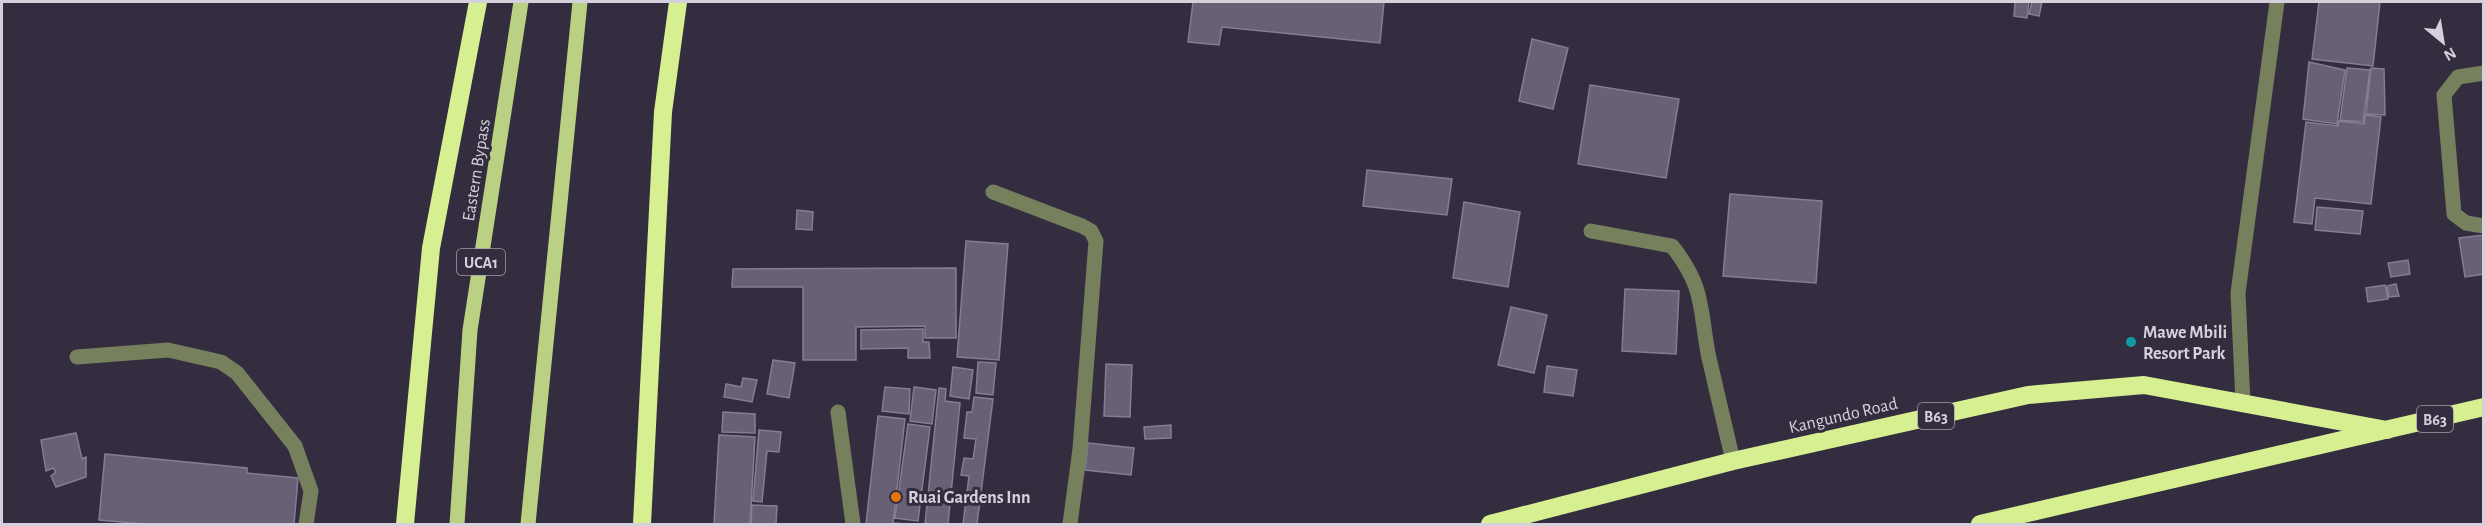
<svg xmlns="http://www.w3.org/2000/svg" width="2485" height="526" font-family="'Alegreya Sans',sans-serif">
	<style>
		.building { fill: #686075; stroke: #857d93; stroke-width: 1.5 }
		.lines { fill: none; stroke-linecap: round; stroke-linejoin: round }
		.minor { stroke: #76805c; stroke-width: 15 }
		.major { stroke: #bad082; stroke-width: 15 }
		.highway { stroke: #d6ef91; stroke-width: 18 }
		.culture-dot { fill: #0f9aa8; stroke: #342d3f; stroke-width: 2 }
		.food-dot { fill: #e8710a; stroke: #342d3f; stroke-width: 2 }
		.labels { text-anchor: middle; stroke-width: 6; stroke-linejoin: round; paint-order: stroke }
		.shield { fill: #342d3f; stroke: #a5a0ad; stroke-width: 1.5 }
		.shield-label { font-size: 16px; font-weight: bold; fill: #d5d1dc }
		.street-label { font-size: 18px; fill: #d5d1dc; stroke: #342d3f }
		.poi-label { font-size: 18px; font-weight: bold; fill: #d5d1dc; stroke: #342d3f; text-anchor: start }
	</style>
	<rect width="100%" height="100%" fill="#342d3f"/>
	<path class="building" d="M1193,2h191l-4,41 -158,-16 -3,18 -31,-3z
		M2015,2h14l-2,16 -13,-2z
		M2032,2h10l-3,14 -10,-2z
		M2319,2h61l-7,64 -61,-7z
		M1532,39l36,9 -15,61 -34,-8z
		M2309,62l36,8 -8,54 -34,-5z
		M2347,68l23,2 -7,52 -23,-2z
		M2371,68l13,1 1,46 -19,-1z
		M1590,85l89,14 -13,79 -88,-14z
		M2365,115l16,2 -10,87 -56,-6 -3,26 -18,-2 12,-100 32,4 1,-5 25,3z
		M1367,170l85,9 -5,36 -84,-9z
		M1730,194l92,7 -6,82 -93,-7z
		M1464,202l56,10 -12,75 -55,-9z
		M2317,207l46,4 -3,23 -45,-4z
		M797,210l16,2 -1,18 -16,-1z
		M2484,235v39l-19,3 -6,-39z
		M966,241l42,3 -9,116 -42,-3z
		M2408,260l2,14 -19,3 -3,-14z
		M956,268v70h-31v-12l-69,1v33h-53v-73h-71l1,-18z
		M2396,284l3,12 -10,1 -2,-11z
		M2385,285l3,14 -20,3 -2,-14z
		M1625,289l54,2 -3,63 -54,-3z
		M1511,307l36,8 -13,58 -36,-8z
		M923,329v13h6l1,16h-22v-10l-47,1v-19z
		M773,360l22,3 -6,35 -22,-4z
		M978,362l18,1 -3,32 -17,-2z
		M1106,364l26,1 -2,52 -26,-1z
		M1547,366l30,4 -4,26 -29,-4z
		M953,367l20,3 -4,29 -19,-3z
		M743,378l14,2 -5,22 -28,-5 2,-13 15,3z
		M885,387l25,2 -1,25 -27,-3z
		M914,387l22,3 -4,34 -22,-3z
		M939,388l7,1 -1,12 15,2 -12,121h-23z
		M974,397l19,2 -16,125h-14l6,-48 -8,-1 3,-17 9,1 3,-20 -12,-1 3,-26h5z
		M723,412l32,2v19l-33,-1z
		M878,416l27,3 -12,104 14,1h-41z
		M908,424l22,3 -12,94 -23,-3z
		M1171,425v13l-26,1 -1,-12z
		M759,430l22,2 -2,20 -12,-1 -5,51 -9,-1z
		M76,433l6,26 4,-2v20l-30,10 -5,-11 5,-4 -3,-4 -7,3 -5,-31z
		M719,435l36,2 -5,87h-36z
		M1088,443l46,5 -3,27 -46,-5z
		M105,454l142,14v5l51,5 -4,46h-149l-46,-4z
		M752,505l25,1 -1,18h-25z"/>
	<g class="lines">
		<path class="minor" d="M2484,73l-26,4 -14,18 10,119 12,9 18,3
			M993,192l89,34 9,5 5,10 -16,208 -10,75
			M1591,231l81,15c34,43 27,63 37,112 8,34 16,69 24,103
			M77,357l91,-7 53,12 16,11 58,73 16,45 -5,33
			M2243,403l-5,-110 39,-291
			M838,412l15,112"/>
		<path class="major" d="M457,524l13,-194 51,-328
			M528,524l52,-522"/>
		<path class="highway" d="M405,524l26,-276 47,-246
			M642,524l21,-412 15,-110
			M1490,524l243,-63 295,-66 116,-10 243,45
			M1980,524l504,-117"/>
	</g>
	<circle class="culture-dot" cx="2131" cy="342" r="6"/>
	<circle class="food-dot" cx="896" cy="497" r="6"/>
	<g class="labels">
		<g class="shield">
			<rect x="457" y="249" width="48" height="26" rx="4.5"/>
			<rect x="1918" y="403" width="36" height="26" rx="4.5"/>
			<rect x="2417" y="406" width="36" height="26" rx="4.5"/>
		</g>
		<g class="shield-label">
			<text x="481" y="268">UCA1</text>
			<text x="1936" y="422">B63</text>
			<text x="2435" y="425">B63</text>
		</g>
		<g class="street-label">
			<text transform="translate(476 170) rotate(-81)" y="6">Eastern Bypass</text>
			<text transform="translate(1843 415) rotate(-13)" y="6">Kangundo Road</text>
		</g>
		<g class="poi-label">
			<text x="2143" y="338">Mawe Mbili<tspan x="2143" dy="21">Resort Park</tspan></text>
			<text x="908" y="503">Ruai Gardens Inn</text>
		</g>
	</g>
	<rect width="2485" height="526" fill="none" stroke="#d5d1dc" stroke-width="6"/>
	<g transform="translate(2443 42) rotate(150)" stroke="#342d3f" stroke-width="4.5" paint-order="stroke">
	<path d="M0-4.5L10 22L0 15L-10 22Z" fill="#d5d1dc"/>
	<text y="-9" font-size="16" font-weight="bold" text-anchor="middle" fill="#d5d1dc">N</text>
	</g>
</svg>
